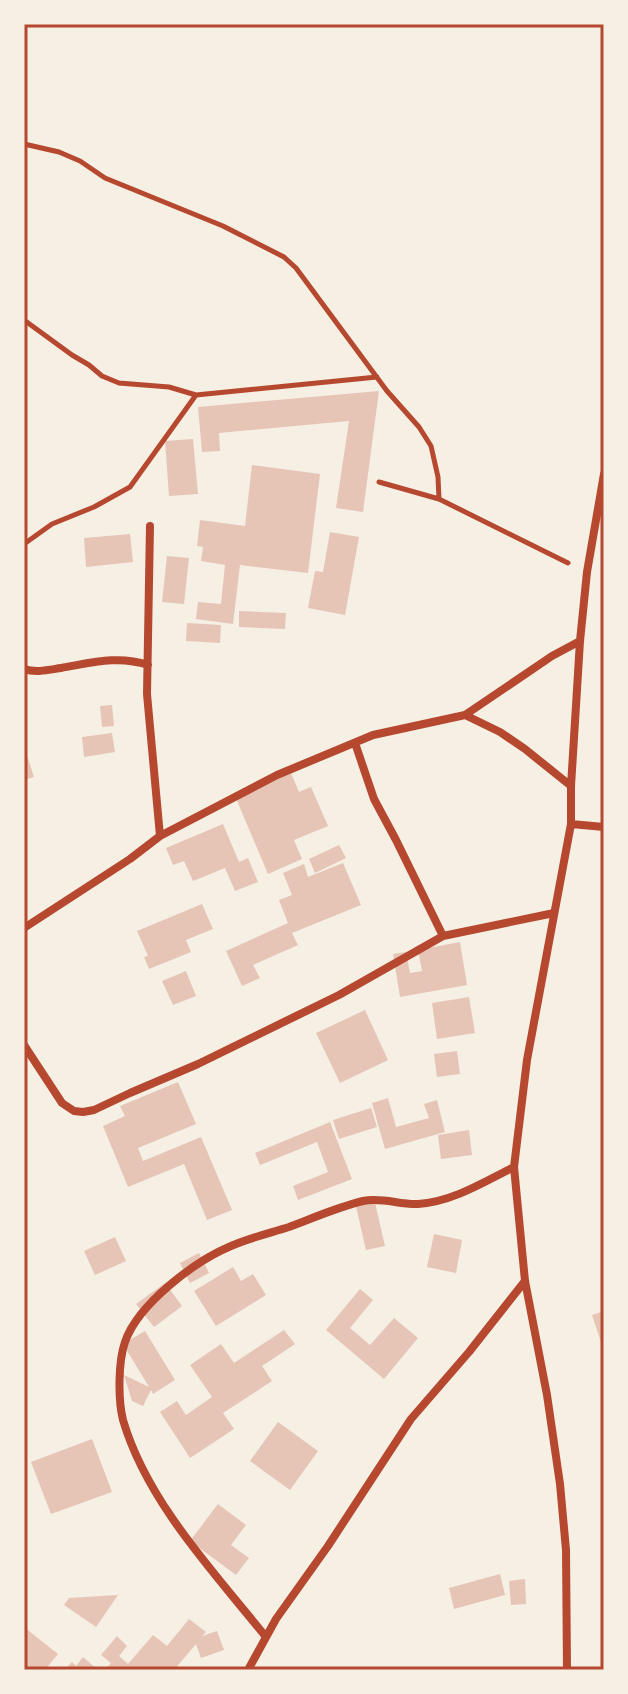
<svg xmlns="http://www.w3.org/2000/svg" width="628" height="1694" font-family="'DM Sans',sans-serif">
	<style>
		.building { fill: #e6c5b7 }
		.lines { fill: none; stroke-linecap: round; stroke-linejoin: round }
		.path { stroke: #b5482f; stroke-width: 5 }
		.minor { stroke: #b5482f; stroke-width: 8 }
		.neatline { fill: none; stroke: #b5482f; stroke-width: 3 }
	</style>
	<rect width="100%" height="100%" fill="#f6efe4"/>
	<path class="building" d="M379,391l-16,121 -27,-4 13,-87 -130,12 1,18 -18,1 -4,-45z
		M193,439l5,55 -29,2 -4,-55z
		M252,465l68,9 -12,99 -68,-8 -7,59 -37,-5 2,-17 23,2 4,-39 -24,-4 2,-14 -6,-1 3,-26 45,6z
		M330,532l29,5 -14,78 -37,-7 7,-37 8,1z
		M130,534l3,28 -47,5 -2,-29z
		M167,556l22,2 -5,46 -22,-2z
		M239,611l47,2 -1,16 -46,-2z
		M187,623l34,2 -1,18 -34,-2z
		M112,705l2,21 -12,1 -2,-21z
		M112,733l3,19 -31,5 -2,-20z
		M24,746l10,31 -10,3z
		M291,773l8,19 12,-5 17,39 -34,14 8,19 -34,15 -33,-78z
		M223,824l16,38 9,-4 10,24 -23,9 -10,-23 -32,13 -9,-20 -11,4 -7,-17z
		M339,845l7,13 -31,15 -6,-14z
		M343,863l18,42 -69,28 6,12 -45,20 7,13 -18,8 -16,-35 62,-28 -9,-23 13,-5 -9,-22 21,-9 4,13z
		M202,904l11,25 -27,11 5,12 -42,17 -5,-12 4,-1 -11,-25z
		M460,942l7,43 -67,12 -7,-43 13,-2 4,21 12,-2 -4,-21z
		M186,971l10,25 -23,9 -11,-24z
		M469,997l6,36 -38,6 -5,-36z
		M365,1010l23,50 -48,23 -24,-50z
		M457,1051l3,23 -23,3 -3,-23z
		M178,1082l18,42 -58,24 5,13 58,-24 31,73 -25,10 -23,-56 -56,23 -25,-61 22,-10 -5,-10z
		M388,1098l8,29 33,-9 -5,-14 13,-4 8,32 -60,17 -13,-46z
		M371,1108l6,19 -38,12 -6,-19z
		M330,1122l22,57 -54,21 -5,-14 35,-14 -11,-30 -57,23 -5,-12z
		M469,1130l3,25 -31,4 -3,-24z
		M374,1198l11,48 -19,4 -11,-48z
		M434,1234l28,6 -6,33 -29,-6z
		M115,1237l11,24 -31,14 -11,-24z
		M199,1253l10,20 -19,10 -10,-20z
		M233,1267l8,14 12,-7 13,21 -50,31 -22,-35z
		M165,1283l17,23 -28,21 -18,-23z
		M360,1289l13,11 -23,28 20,17 24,-27 24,20 -34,41 -58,-49z
		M604,1311v29l-3,2 -9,-27z
		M284,1330l11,14 -33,22 10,15 -49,32 11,16 -44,29 -30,-46 17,-11 9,14 26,-18 -22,-32 31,-21 13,19z
		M145,1331l30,49 -22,14 -2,-4 -8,16 -11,-5 -8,-26 25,12 -26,-43z
		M278,1422l40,29 -28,39 -40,-29z
		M92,1439l20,53 -61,22 -20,-52z
		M218,1504l28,21 -15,20 18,13 -13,17 -46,-34z
		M500,1574l5,21 -51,14 -5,-21z
		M525,1579l1,25 -15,1 -2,-24z
		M118,1595l-22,32 -32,-22 5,-7z
		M189,1619l17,13 -4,4 15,-5 7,19 -23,8 -5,-14 -22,26h-69l6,-7 -10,-8 16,-19 10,10 -8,10 9,8 25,-29 14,11z
		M24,1627l34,27 -13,16h-21z
		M83,1657l15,13h-34l8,-8 4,4z"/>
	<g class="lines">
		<path class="path" d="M24,144l35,8 21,9 25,17 118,48 61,31 12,11 91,123 32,36 12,19 7,31 1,22
			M24,320l48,35 17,10 13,11 17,7 50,4 27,8 181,-18
			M379,482l60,17 129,64
			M24,544l28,-20 42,-17 36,-20 66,-92"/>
		<path class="minor" d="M150,526l-3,168 13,142
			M24,669c12,4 24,1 37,-1 30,-5 57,-13 87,-3
			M465,715l35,17 25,17 46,37
			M355,743l19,56 22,41 47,96
			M571,824l33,3
			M24,928l106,-69 30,-23 117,-61 96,-40 92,-20 87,-59 28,-15
			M24,1045l38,58 12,8 9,1 11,-2 36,-17 68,-29 141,-69 104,-59 111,-23
			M266,1637c-52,-65 -119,-135 -143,-217 -5,-20 -5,-58 2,-78 13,-38 70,-81 106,-96 18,-8 39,-13 58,-19 24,-9 49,-20 74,-26 19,-4 37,4 55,3 34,-2 66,-22 96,-37
			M248,1670l28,-51 52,-73 83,-127 58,-67 56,-71
			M567,1670l-1,-120 -6,-66 -13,-89 -22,-114 -11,-114 13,-107 44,-236v-38l9,-145 7,-69 17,-98"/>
	</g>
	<rect width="628" height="1694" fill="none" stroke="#f6efe4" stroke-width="52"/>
	<rect x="26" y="26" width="576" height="1642" class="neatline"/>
</svg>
